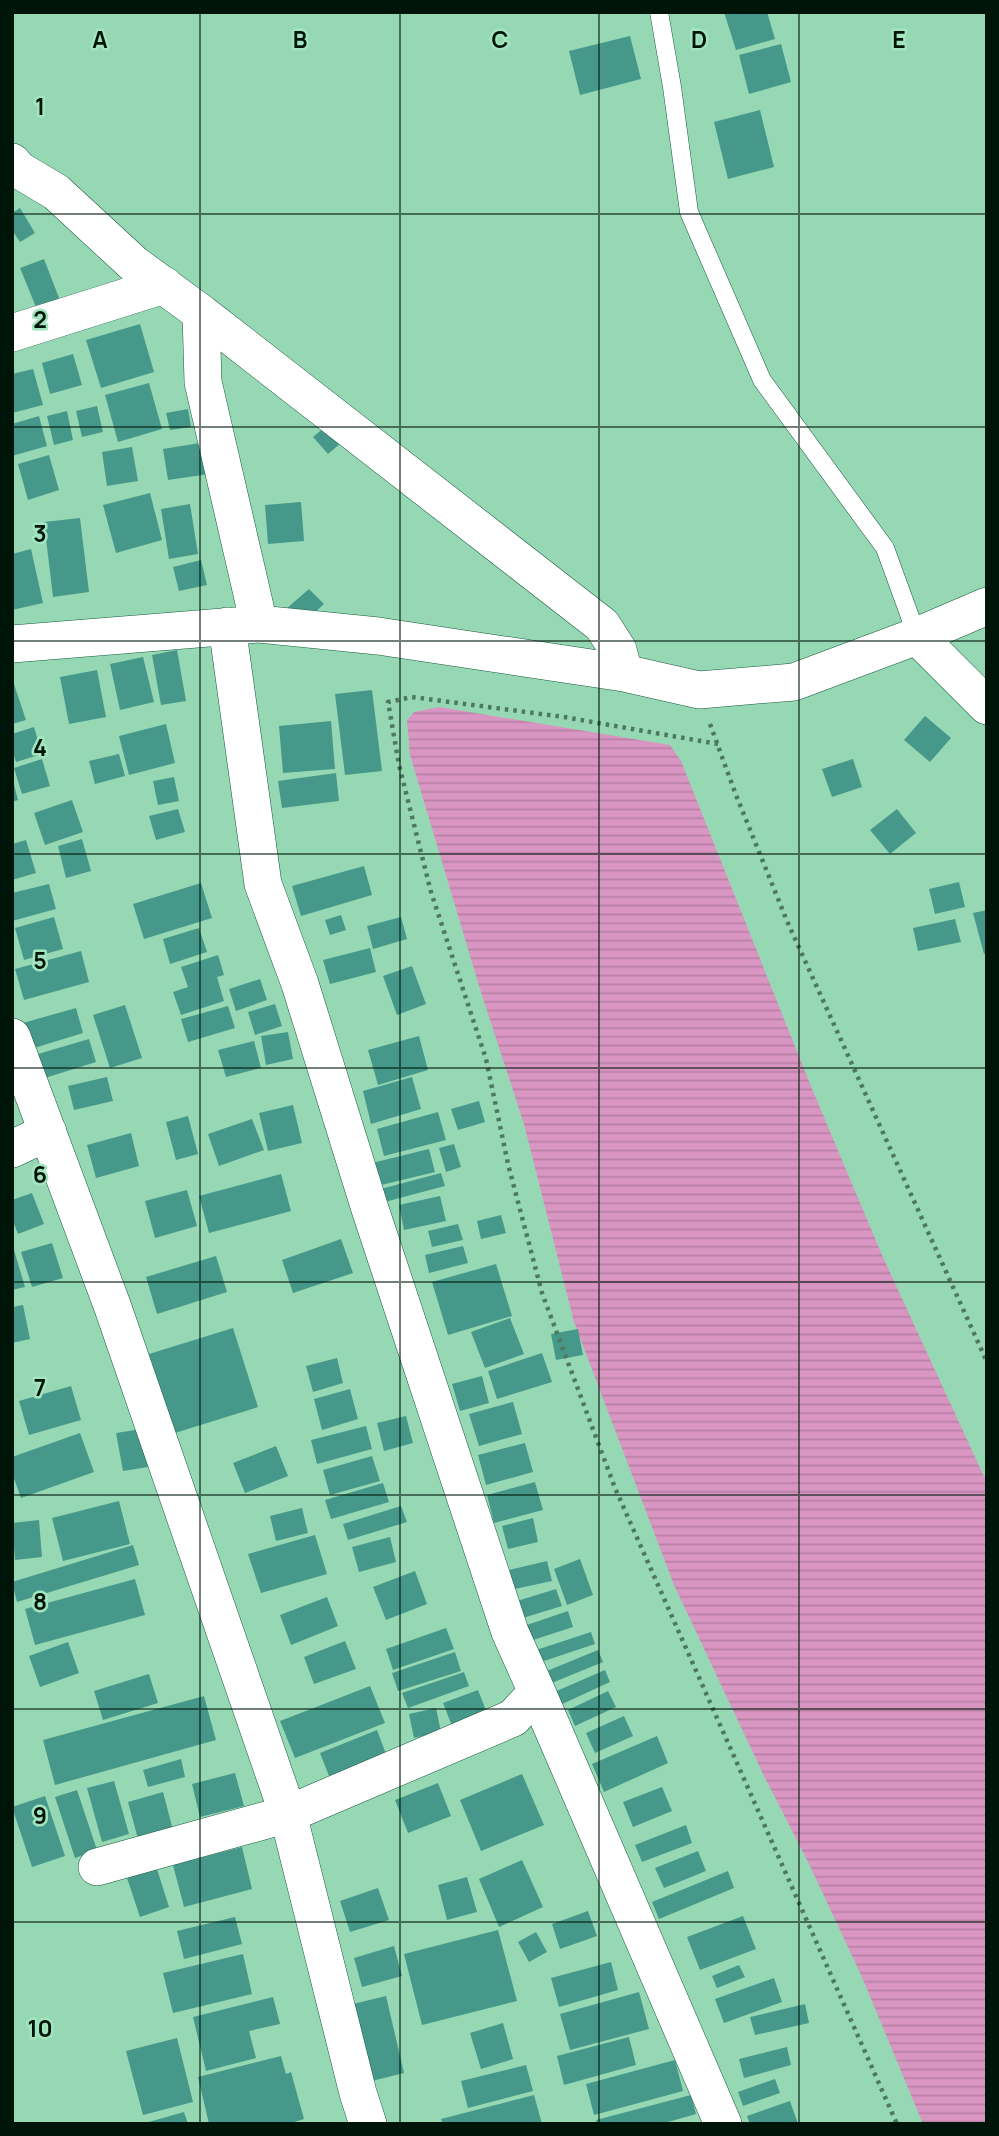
<svg xmlns="http://www.w3.org/2000/svg" width="999" height="2136" font-family="Manrope,sans-serif">
	<style>
		.water { fill: url(#water-rules) }
		.building { fill: #46998a }
		.lines { fill: none; stroke-linecap: round; stroke-linejoin: round }
		.lane-casing { stroke: #155a3b; stroke-width: 19 }
		.street-casing { stroke: #155a3b; stroke-width: 38 }
		.path { stroke: #4d7960; stroke-width: 4.5; stroke-dasharray: 3.5 5; stroke-linecap: butt }
		.lane { stroke: #fff; stroke-width: 18 }
		.street { stroke: #fff; stroke-width: 37 }
		.grid { fill: none; stroke: #001509; stroke-width: 2; stroke-opacity: 0.55 }
		.grid-label { font-size: 23px; text-anchor: middle; font-weight: bold; fill: #001509; stroke: #a2e5bf; stroke-width: 5; stroke-linejoin: round; paint-order: stroke }
	</style>
	<defs>
		<pattern id="water-rules" width="6" height="5" patternUnits="userSpaceOnUse" patternTransform="scale(1.75)"><rect width="6" height="5" fill="#d996c3"/><path d="M0 2.5h6" fill="none" stroke="#b880a6"/></pattern>
	</defs>
	<rect width="100%" height="100%" fill="#96d8b3"/>
	<path class="water" d="M439,707l231,38 11,16 129,323 72,171 105,228v641h-64l-61,-147 -53,-113 -45,-88 -90,-191 -100,-263 -50,-198 -44,-135 -70,-234 -3,-35 7,-8z"/>
	<path class="building" d="M724,12h43l8,27 -39,11z
		M630,36l11,43 -61,16 -11,-44z
		M781,44l10,38 -42,12 -10,-39z
		M760,110l14,57 -46,12 -14,-57z
		M20,208l15,25 -15,9 -8,-12v-17z
		M44,259l17,44 -23,9 -18,-44z
		M140,324l14,48 -53,16 -15,-48z
		M73,354l9,31 -32,9 -8,-31z
		M33,369l10,36 -31,8v-39z
		M149,383l13,46 -44,13 -13,-47z
		M97,406l6,26 -21,5 -6,-26z
		M188,409l3,18 -21,3 -4,-17z
		M67,411l6,29 -19,5 -7,-29z
		M39,416l8,30 -35,10v-32z
		M332,421l15,17 -19,16 -15,-17z
		M212,441l4,32 -48,7 -5,-31z
		M132,447l6,34 -31,5 -5,-34z
		M49,455l10,35 -31,10 -10,-36z
		M150,493l12,47 -46,13 -13,-48z
		M301,502l3,39 -36,3 -3,-39z
		M190,504l8,50 -29,5 -8,-50z
		M80,518l9,74 -36,5 -9,-75z
		M31,549l12,54 -31,7v-56z
		M201,560l6,25 -28,6 -6,-24z
		M309,589l15,15 -23,21 -15,-16z
		M177,650l9,51 -25,4 -9,-50z
		M143,657l11,45 -34,8 -10,-46z
		M97,670l9,47 -37,7 -9,-47z
		M12,678l14,42 -14,4z
		M372,690l10,81 -37,4 -10,-81z
		M925,716l26,22 -21,24 -26,-22z
		M331,721l4,48 -52,4 -4,-47z
		M166,724l9,39 -46,12 -10,-39z
		M34,727l8,27 -26,8 -4,-12v-16z
		M119,754l6,22 -30,8 -6,-23z
		M42,759l8,27 -28,8 -8,-26z
		M853,759l9,28 -30,10 -10,-28z
		M336,773l3,28 -57,7 -4,-27z
		M12,777l6,23 -6,2z
		M174,777l5,24 -21,4 -5,-24z
		M72,800l11,32 -38,13 -11,-32z
		M178,809l7,23 -29,8 -7,-24z
		M897,809l19,24 -26,21 -20,-24z
		M82,839l9,32 -25,7 -8,-32z
		M26,840l10,33 -24,7v-36z
		M364,866l8,29 -71,21 -9,-30z
		M959,882l6,25 -30,7 -6,-25z
		M201,883l11,35 -68,21 -11,-35z
		M49,884l7,25 -44,12v-28z
		M987,910v43l-3,1 -11,-41z
		M341,915l5,15 -16,5 -5,-15z
		M54,917l9,32 -39,11 -9,-32z
		M401,917l6,22 -34,10 -6,-23z
		M955,919l6,23 -43,9 -5,-23z
		M199,928l8,24 -37,12 -7,-25z
		M370,948l6,24 -46,12 -7,-24z
		M81,951l8,31 -65,18 -9,-31z
		M218,955l6,20 -7,2 7,24 -43,14 -8,-23 15,-5 -7,-20z
		M412,966l14,38 -29,11 -14,-39z
		M260,979l7,21 -31,11 -7,-22z
		M275,1004l7,22 -27,9 -7,-23z
		M125,1005l17,53 -32,10 -17,-53z
		M228,1006l7,22 -47,14 -7,-23z
		M76,1008l7,25 -52,16 -8,-26z
		M288,1032l5,27 -27,6 -5,-29z
		M419,1036l9,34 -50,15 -10,-35z
		M89,1039l7,23 -51,16 -7,-24z
		M254,1041l7,27 -35,9 -8,-27z
		M107,1077l6,24 -39,9 -6,-24z
		M412,1077l9,32 -50,15 -8,-33z
		M479,1101l6,21 -27,8 -7,-21z
		M293,1105l9,38 -34,8 -9,-38z
		M438,1112l8,28 -62,16 -7,-27z
		M188,1116l10,38 -22,6 -10,-38z
		M252,1119l12,31 -45,16 -11,-32z
		M131,1133l8,33 -43,12 -9,-33z
		M454,1144l7,23 -15,5 -7,-24z
		M429,1149l6,23 -62,15 -5,-23z
		M441,1173l4,13 -68,18 -4,-13z
		M281,1174l10,37 -82,22 -10,-37z
		M187,1190l10,36 -42,12 -10,-37z
		M32,1193l12,31 -26,10 -6,-15v-19z
		M440,1196l6,25 -42,9 -5,-25z
		M501,1215l5,18 -25,6 -4,-18z
		M458,1224l5,16 -31,7 -4,-16z
		M341,1239l12,34 -60,20 -11,-33z
		M12,1243l13,44 -13,3z
		M52,1243l11,35 -31,9 -11,-35z
		M463,1246l5,17 -39,10 -4,-18z
		M216,1256l11,36 -70,22 -11,-37z
		M496,1264l16,52 -64,19 -16,-53z
		M23,1305l7,34 -18,4v-36z
		M510,1318l14,36 -39,14 -14,-36z
		M233,1328l25,79 -83,26 -26,-79z
		M578,1329l5,26 -27,5 -5,-26z
		M542,1353l10,29 -55,17 -9,-28z
		M337,1358l6,25 -30,9 -7,-26z
		M482,1376l7,27 -29,8 -8,-27z
		M71,1386l10,34 -52,15 -10,-34z
		M350,1389l8,30 -36,11 -8,-31z
		M513,1402l9,32 -43,12 -10,-32z
		M406,1416l7,27 -29,8 -7,-28z
		M366,1426l6,23 -55,15 -6,-24z
		M142,1429l6,38 -25,4 -7,-38z
		M80,1433l14,39 -73,26 -9,-25v-16z
		M525,1443l8,29 -47,13 -8,-30z
		M276,1446l12,30 -43,17 -12,-30z
		M372,1456l8,25 -50,14 -7,-25z
		M535,1482l8,28 -49,13 -7,-28z
		M383,1483l6,19 -58,17 -6,-19z
		M119,1501l11,43 -67,17 -11,-43z
		M401,1506l6,16 -59,18 -5,-16z
		M302,1508l6,25 -32,8 -6,-25z
		M533,1518l5,24 -30,7 -6,-23z
		M39,1520l3,37 -27,3 -3,-37z
		M315,1535l12,39 -66,19 -13,-39z
		M390,1537l6,25 -37,10 -7,-25z
		M133,1545l6,20 -122,37 -5,-20z
		M580,1559l13,36 -26,10 -13,-36z
		M547,1561l5,20 -51,11 -4,-19z
		M415,1571l12,33 -41,16 -13,-33z
		M135,1579l10,36 -110,30 -10,-36z
		M556,1589l6,17 -49,15 -6,-17z
		M327,1597l11,29 -47,19 -11,-30z
		M568,1611l5,16 -43,14 -6,-15z
		M446,1628l8,21 -61,21 -7,-21z
		M591,1632l4,12 -63,21 -5,-12z
		M345,1641l11,28 -42,15 -10,-27z
		M68,1642l11,31 -39,14 -11,-31z
		M598,1650l5,12 -61,25 -5,-12z
		M455,1652l6,19 -63,20 -6,-18z
		M605,1670l5,12 -52,24 -6,-13z
		M464,1672l5,14 -61,22 -6,-15z
		M149,1674l9,29 -55,17 -9,-29z
		M370,1686l15,37 -90,35 -15,-37z
		M478,1690l9,23 -35,13 -9,-23z
		M608,1691l8,16 -41,19 -7,-16z
		M204,1696l12,44 -161,45 -12,-45z
		M436,1708l5,24 -27,6 -5,-24z
		M624,1716l9,20 -38,17 -9,-20z
		M377,1730l9,24 -57,22 -9,-23z
		M657,1736l11,27 -64,29 -12,-28z
		M181,1759l4,18 -37,10 -5,-17z
		M235,1773l9,33 -44,11 -8,-33z
		M522,1774l22,51 -63,26 -21,-51z
		M114,1781l15,53 -27,8 -15,-54z
		M438,1783l13,33 -43,17 -13,-33z
		M662,1787l10,24 -39,16 -10,-25z
		M77,1790l20,60 -22,8 -20,-61z
		M163,1792l10,38 -35,9 -10,-37z
		M45,1796l20,60 -33,11 -20,-60z
		M686,1825l6,18 -50,19 -7,-17z
		M242,1847l10,42 -68,18 -11,-42z
		M698,1851l8,20 -42,17 -9,-20z
		M522,1860l21,47 -44,20 -20,-48z
		M156,1866l13,41 -29,10 -14,-42z
		M728,1871l6,17 -75,31 -7,-17z
		M467,1877l10,35 -30,8 -9,-35z
		M378,1888l11,32 -39,12 -10,-31z
		M588,1911l9,25 -37,13 -8,-25z
		M743,1916l13,33 -56,21 -13,-33z
		M235,1917l7,27 -58,15 -7,-28z
		M498,1930l19,71 -95,24 -18,-71z
		M536,1932l11,20 -18,10 -11,-20z
		M394,1946l8,30 -40,11 -8,-29z
		M243,1954l9,40 -79,19 -10,-40z
		M611,1962l7,28 -59,17 -8,-29z
		M739,1965l6,12 -28,11 -5,-12z
		M774,1978l8,24 -58,21 -9,-24z
		M639,1992l10,37 -79,21 -10,-36z
		M386,1996l18,77 -32,8 -19,-77z
		M273,1997l7,27 -31,7 7,27 -50,13 -13,-54z
		M805,2004l4,19 -54,12 -5,-18z
		M503,2023l10,36 -32,10 -11,-36z
		M629,2037l7,28 -72,20 -7,-29z
		M177,2038l16,64 -50,13 -17,-64z
		M787,2047l4,18 -47,13 -5,-19z
		M281,2056l5,18 5,-2 13,47 -16,5h-79l-11,-47z
		M675,2060l8,31 -89,24 -8,-31z
		M526,2065l7,26 -65,17 -7,-27z
		M775,2079l5,14 -37,13 -5,-14z
		M534,2095l8,29h-99l-2,-5z
		M691,2095l5,19 -35,10h-64l-1,-4z
		M790,2101l8,23h-48l-3,-8z
		M184,2112l4,12h-43v-1z"/>
	<g class="lines">
		<defs>
			<path id="lane" d="M659,12l13,75 17,125 73,168 123,168 32,88"/>
			<path id="street" d="M12,162l7,8 37,22 78,72 67,49 401,312 16,25 6,23 75,17 95,-8 123,-46 70,70
				M201,313l2,69 56,242
				M12,333l152,-48
				M917,636l70,-30
				M12,644l247,-20 119,12 246,37
				M12,1037l100,268 176,509 70,279 10,31
				M12,1149l36,-17
				M537,1692l186,432
				M97,1867l191,-53 225,-96 24,-26 -27,-60 -140,-423 -70,-225 -37,-100 -36,-258"/>
		</defs>
		<use href="#lane" class="lane-casing"/>
		<use href="#street" class="street-casing"/>
		<path class="path" d="M710,724l26,71 51,126 200,441
			M718,744l-154,-27 -152,-20 -24,5 11,63 32,127 55,167 22,105 34,129 73,195 282,636"/>
		<use href="#lane" class="lane"/>
		<use href="#street" class="street"/>
	</g>
	<path class="grid" d="M200,12v2112M400,12v2112M599,12v2112M799,12v2112M12,214h975M12,427h975M12,641h975M12,854h975M12,1068h975M12,1282h975M12,1495h975M12,1709h975M12,1922h975"/>
	<g class="grid-label">
		<text x="100" y="48">A</text>
		<text x="300" y="48">B</text>
		<text x="500" y="48">C</text>
		<text x="699" y="48">D</text>
		<text x="899" y="48">E</text>
		<text x="40" y="115">1</text>
		<text x="40" y="328">2</text>
		<text x="40" y="542">3</text>
		<text x="40" y="756">4</text>
		<text x="40" y="969">5</text>
		<text x="40" y="1183">6</text>
		<text x="40" y="1396">7</text>
		<text x="40" y="1610">8</text>
		<text x="40" y="1824">9</text>
		<text x="40" y="2037">10</text>
	</g>
	<rect width="999" height="2136" fill="none" stroke="#001509" stroke-width="28"/>
</svg>
